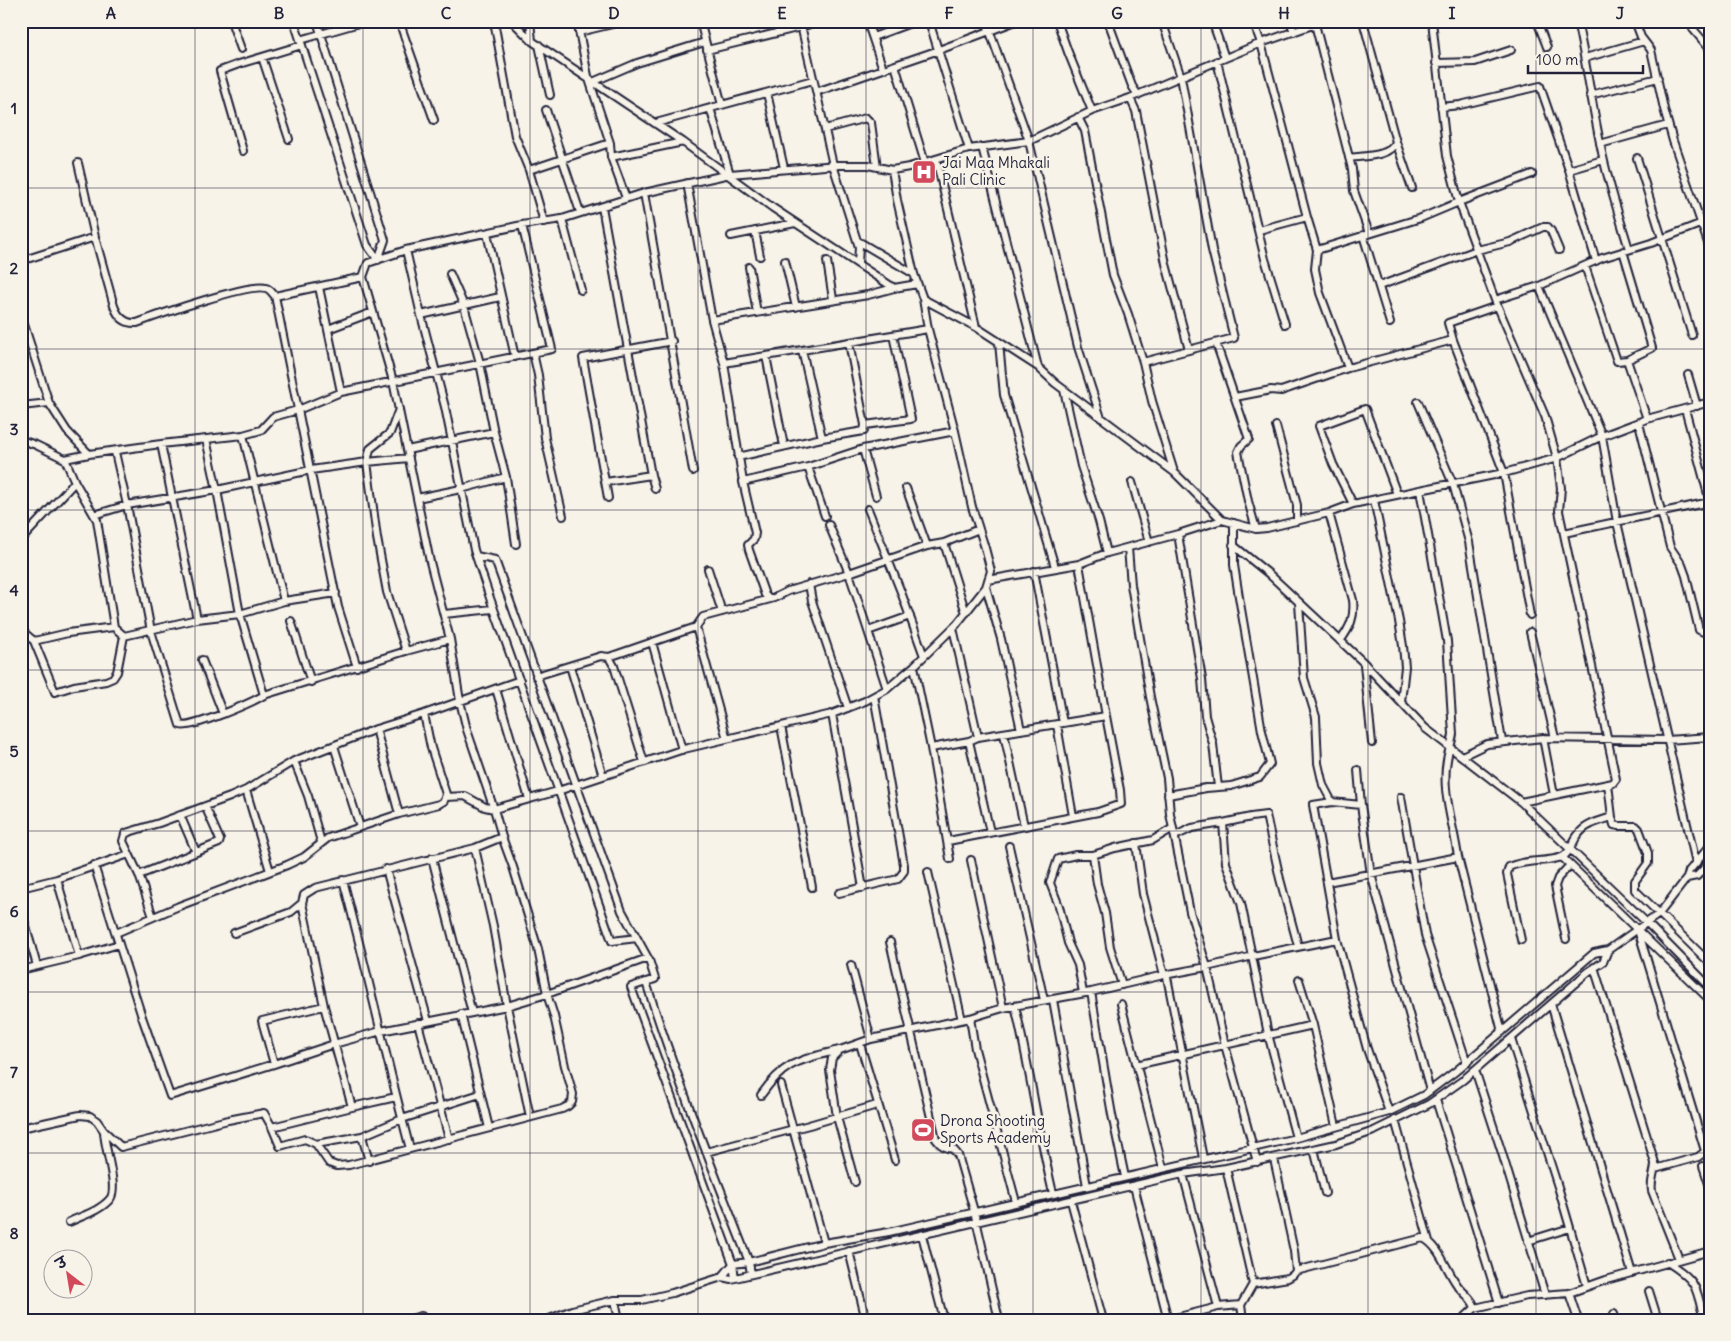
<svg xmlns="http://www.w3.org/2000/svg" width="1731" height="1341" font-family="Delius,'Playpen Sans Deva',sans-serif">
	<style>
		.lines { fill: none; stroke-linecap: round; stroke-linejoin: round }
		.minor-casing { stroke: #22223b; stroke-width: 10 }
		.minor { stroke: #f7f3e8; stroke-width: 6 }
		.grid { fill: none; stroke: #22223b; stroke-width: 1; stroke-opacity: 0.55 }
		.labels { text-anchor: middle; stroke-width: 5; stroke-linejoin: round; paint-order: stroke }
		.poi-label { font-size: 15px; fill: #22223b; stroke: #f7f3e8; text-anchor: start }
		.neatline { fill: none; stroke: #22223b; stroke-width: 2 }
		.grid-label { font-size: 16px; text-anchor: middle; font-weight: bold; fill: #22223b }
	</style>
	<rect width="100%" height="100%" fill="#f7f3e8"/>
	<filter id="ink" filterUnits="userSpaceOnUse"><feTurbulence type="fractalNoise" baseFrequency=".02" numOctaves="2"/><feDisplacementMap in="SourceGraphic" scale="10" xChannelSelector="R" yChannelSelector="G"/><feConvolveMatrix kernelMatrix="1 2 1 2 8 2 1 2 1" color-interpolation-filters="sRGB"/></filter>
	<g filter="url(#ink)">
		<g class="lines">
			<defs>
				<path id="minor" d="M231,21l10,28
					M294,21l73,224 11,15 7,-20 -68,-219
					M399,21l35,99
					M494,21l21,115 14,34 15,52
					M512,21l20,20 151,101 90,66 121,80 23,-4
					M530,21l2,20
					M577,21l11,55 22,67 1,14 15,41
					M700,21l22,84
					M800,21l33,144 26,82 -1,16
					M867,21l16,48
					M929,21l40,128
					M986,21l43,120 49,206 23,71
					M1057,21l11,31 24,59
					M1108,21l24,65 6,9
					M1212,21l13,37
					M1253,21l8,22 46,174
					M1290,21l4,11
					M1432,21l15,135 12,46 73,-28
					M1537,21l10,26
					M1577,21c10,45 16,91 26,136 7,31 17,62 26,92
					M1635,21l6,16 10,13 13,59 9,32 37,108
					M1691,21l2,8 17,20
					M1315,24l37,145 2,22 15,42
					M579,32l46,-11
					M873,37l43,-16
					M300,40l66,-19
					M539,45l11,50
					M707,50l94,-23 18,-6
					M262,57l27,82
					M1585,58l59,-17
					M1217,61l48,198 20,65
					M1436,63l39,-1 36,-12
					M895,65l30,98
					M595,81l42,-18 68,-21
					M816,92l123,-42 77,-29
					M767,93l17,75
					M1590,95l68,-17
					M1130,98l6,13 30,153 23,86
					M1441,107l19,-2 80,-19 29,84 27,91
					M710,108l20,66
					M546,110l34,102
					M1078,117l7,14 28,144 15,39 15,48 9,39 22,71
					M656,123l157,-43
					M825,129l41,-11 5,5 6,44
					M1396,142l16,46
					M1600,144l68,-19
					M982,147l56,220
					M243,151l-23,-80 19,-7 63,-19
					M611,157l72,-15
					M1349,158c14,-2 41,-1 47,-16l-33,-121
					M1637,158l55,177
					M936,159l40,168
					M78,163l17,74 19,69c4,11 11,18 23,17 21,-8 112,-40 129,-35 4,1 6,5 9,8l63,311 19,60
					M529,170l81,-27
					M1569,170l34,-10
					M687,183l25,137 12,43 19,119 65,-15 55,-18 92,-18
					M644,193l49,278
					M602,207l49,268 4,14
					M562,219l19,71
					M755,231l5,25
					M487,233l28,124
					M1363,235l27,88
					M731,236l64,-13
					M858,241l56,33
					M406,250l15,65 24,92 29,143 16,48 122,343 25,-3
					M1317,250l104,-32 38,-16 36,98 50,116 12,42 4,30 -2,23 57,268 -3,4 -5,1 -87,18
					M1623,251l29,97 -25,12
					M21,261l74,-24
					M785,261l11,46
					M827,261l6,38
					M1585,266l32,95 10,-1 20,59
					M749,267l8,46
					M450,274l14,32 16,57 14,69 12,45 10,67
					M1379,286l98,-36 33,-8 33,-15h5l3,4 8,19
					M1539,286l63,150 15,86 79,341
					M319,287l22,105
					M275,296l88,-19 5,-14 38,-13 116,-25 40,-6 82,-26 86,-19 107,-9h31l24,5 17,-3 60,-18 60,-8 63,-30 38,-13 131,-55 63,-22
					M923,299l53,28 62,40 17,16 119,89 48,48 34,9 11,-1 62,-15 24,-9 67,-14 27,151 6,93c-1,9 -5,18 -6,26 -6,31 7,66 11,97l-131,25
					M1495,300l44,-14 63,-28 49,-15 59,-23
					M21,315l28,88 18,28 22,23
					M421,315l79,-18
					M712,320l156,-25 26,-7
					M328,329l45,-17
					M1453,340l-5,-17 49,-17
					M849,343l16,82 46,-6 -18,-84
					M999,343l5,52 51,172
					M1216,343l33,96 -8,7 -3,6 10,49 8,28
					M533,353l5,22 7,63 18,78
					M766,356l18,90
					M1143,362l91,-24 -22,-88 -31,-173 -19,-56
					M724,363l204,-34
					M1348,368l105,-28 51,133 26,142
					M1688,375l9,31
					M1064,390l17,76 18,55 8,32
					M1235,397l36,-7 10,1 67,-23 -28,-75 -5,-24 2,-19 -10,-33 -48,13
					M1418,402l35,82 16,58 33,199
					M21,406l28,-3
					M399,409l-9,24 -20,16 -3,13 10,76 10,54 19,59
					M1685,409l25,93
					M1639,423l31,124 12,18 4,11 13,54 9,4 2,8
					M1276,426l21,79v16
					M243,435l41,166
					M822,438l42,-7 1,-6
					M206,439l11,51 23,124 24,81 142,-44 44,-12
					M21,440l15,5 29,14 24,-5 72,-10 82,-9 18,-5 12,-13 25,-7 43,-18 211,-43 -30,-124
					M161,444l36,175
					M863,449l13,47
					M407,450l87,-18
					M115,452l12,53 24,126 29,94c9,5 73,-23 84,-30
					M738,457l84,-19 -20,-88
					M808,467l17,49
					M75,482l22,38 17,107 10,9 73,-17 43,-5 44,-13 52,-8
					M606,482l45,-7
					M743,482l12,51 -1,6 -6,6 1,5 16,45 4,4
					M1132,482l17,60
					M906,488l21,58
					M1420,490l84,-17 53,-15 45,-22 45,-17 63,-17
					M417,498l44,-9 45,-12
					M608,498l-25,-140 89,-17
					M1374,500l25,121 4,25 2,21 -4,35
					M1353,504l-20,-40 -14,-38 46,-17 32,85
					M868,509l33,83 23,64
					M1329,513l24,87c2,17 -3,28 -13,41
					M94,515l33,-10 90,-15 94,-20 56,-8 42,-4
					M829,525l20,48 38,116
					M1564,533l146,-31
					M1178,534l24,145 3,37 8,28 5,43
					M21,540l54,-58 -10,-23
					M944,543l22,70
					M1233,545l36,29 95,89 61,65 96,74 126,121 63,64
					M1128,548l3,37 19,112 17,81 3,36 20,98 17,55 18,78 32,117
					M476,556l19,4 127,351 27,49 6,19 -9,3c30,95 67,188 103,280l2,12
					M708,569l14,43
					M1034,571l29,152
					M988,580l91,-16 28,-11 71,-19 44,-14
					M809,584l3,17 36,107
					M986,587l15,52 20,91
					M1299,603l5,75 12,39 2,46 5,22 9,17
					M444,614l49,-5
					M291,621l20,61
					M696,627l31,112
					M953,628l25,109
					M21,630l13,11 21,51 19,-6 32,-5 7,-3 4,-6 7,-36
					M868,631l42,-15
					M1530,632l25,106
					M34,641l34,-8 46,-6
					M652,642l30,108
					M609,657l87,-30 7,-10 71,-19 14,-7 61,-18 78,-27 17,-3 35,-14
					M202,660l21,54
					M1364,665l8,78
					M570,666l33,110
					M914,666l17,82 19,111
					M536,676l65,-20 8,1 5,9 30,96
					M496,689l33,110
					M832,714l31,174
					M1057,725l16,91
					M781,726l31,161
					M376,729l23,85
					M1004,734l20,92
					M1543,738l11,57
					M969,741l21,91
					M334,746l26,81
					M931,748l38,-7 9,-4 128,-21 -27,-152
					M1462,756l25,-12 56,-6 124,2 43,-3
					M294,761l14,35 13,46
					M1608,784l4,33 2,8 5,1h17l3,3 9,24v10l-13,18v9l75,73
					M246,790l24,81
					M1168,795l38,-7 25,-2 29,-9 10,-13 -8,-33 -23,-134 -5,-32v-42
					M446,797l19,-1 20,11 9,2 64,-18 126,-42 148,-35 33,-13 22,-12 27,-23 42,-41 30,-38 5,-16 -6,-23 -13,-41 -17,-76 -27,-102 -5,-30 -9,-25 -17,-74 -5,-30
					M1401,797l24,138 42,128
					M1361,805l10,69 59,217
					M180,815l16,37
					M1175,836l17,-8 31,-5
					M948,841l150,-29 23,-8 -1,-14 -14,-74
					M1136,843l7,51 21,81
					M1009,846l35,154
					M475,848l18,78 14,80 23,111
					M1458,857l44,175
					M1562,857l148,143
					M432,858l40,155
					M971,860l32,148
					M94,865l48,152 28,79 104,-32 60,-20 47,-13 126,-25 40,-12 101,-36
					M386,869l42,152
					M928,872l34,148
					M139,875l80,-32 1,-3 -15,-34
					M1687,878l10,-2 13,-14
					M57,879l22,77
					M343,880c24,89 43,179 67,269
					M21,888l36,-9 72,-25
					M839,893l59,-14 6,-8v-6l-30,-169
					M302,903l22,103 28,101
					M21,909l16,57
					M153,917l-14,-42 -16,-34 2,-7 4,-2 30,-9 71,-26 16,-7 48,-29 82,-32 48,-15 96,-34
					M1638,930l67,221
					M116,933l63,-27 108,-41 17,-8 24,-19 71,-24 40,-10 5,-3 2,-7 -15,-46 -7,-34
					M234,933l57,-21 11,-9 2,-8 11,-7 160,-40 27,-11
					M1337,939l30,110 22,63
					M1566,939l-11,-53 3,-8 12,-13
					M1521,940l-14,-66 2,-7c16,-8 36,-4 53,-10 9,-4 10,-15 16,-22 7,-11 22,-14 34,-18
					M890,942l46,197c5,7 9,9 17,10l5,6 16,56 25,109
					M851,965l20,74
					M1594,967l61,196c0,10 -5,18 -3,28l27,68
					M21,970l58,-14 40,-12
					M1167,977l36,181
					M1299,980l14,45
					M646,982l-15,5 102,277 2,14
					M1122,985l-12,-38 -5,-34 -8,-29 -4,-29 22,-7 38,-8 20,-12
					M1091,992l21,123 13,62
					M1083,993l-5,-28 -10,-22 -9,-37 -9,-23 8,-24 18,-4h17
					M1053,1000l34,186
					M1121,1004l42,164
					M1551,1004l81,269
					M1015,1006c15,62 23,125 38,187
					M461,1014l28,114
					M970,1018l5,31 41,153
					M418,1023l31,116
					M1511,1039l48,151 28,96
					M860,1044l35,116
					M274,1064l-12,-43 62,-15
					M1136,1065l177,-40 23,101
					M1475,1070l27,83 43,142
					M781,1085l43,158
					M761,1095c25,-35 40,-35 78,-45
					M1436,1100l63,203
					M1395,1120l34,121
					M272,1127l80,-20 44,-10
					M21,1128l59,-13 10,1 7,5 7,10 17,16 107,-27 36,-7 8,14 8,19 25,-7 11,5 13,19 8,3 12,-1 213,-56 6,-3 4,-4 1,-8 -8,-28 -11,-50 -7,-22 -9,-45 -25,-82 -11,-30 -8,-28 -27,-79 -7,-29 -10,-62 -20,-77 -37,-181 -30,-104
					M362,1136l7,25
					M1296,1138l-28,-104 -27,-131 -15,-40 -3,-40 28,-6 15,-2 14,64 18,67
					M316,1144l46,-8 40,-17 78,-25
					M1314,1149l11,44
					M706,1152l103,-27 68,-20
					M1703,1166l7,21
					M1226,1168l27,116
					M1655,1169l43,-12 12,-9
					M1183,1174l35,133
					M855,1182l-18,-65 -7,-47 2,-12 8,-8 31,-11 99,-21 33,-10 88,-16 73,-17 43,-8 46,-11 84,-17 -24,-134 19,-3 29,3 -3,-35
					M1134,1186l34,134
					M1071,1201l32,119
					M69,1222c12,-6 31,-11 41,-23 9,-11 -6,-51 -6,-68
					M922,1235l22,85
					M1528,1241l42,-13
					M849,1251l17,69
					M1667,1262c31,19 29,25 37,58
					M1296,1271l127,-33c17,8 24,34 35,48 6,8 15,13 17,22l-13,12
					M722,1277l9,2 452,-105 43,-6 110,-24 38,-13 55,-27 34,-24 125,-108 15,-10 5,-12
					M1649,1291l9,29
					M1569,1293l9,27
					M615,1300l4,20
					M1241,1305l2,15
					M1475,1308l52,-12 42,-3 37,-13 104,-29
					M572,1310l2,10
					M1614,1314l2,6
					M407,1320l14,-4 12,4
					M547,1320l25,-10 21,-5 22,-5h27l30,-7 50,-16 11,-13 16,-2 75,-19 65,-11 407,-94 93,-26 35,-17 32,-24 138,-118 14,-3 51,-36 28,-36 2,-7 21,-25
					M1167,1320l51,-13 23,-2 12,-21 35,-6 5,-3 3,-4 -2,-20 -20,-92"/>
			</defs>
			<use href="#minor" class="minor-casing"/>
			<use href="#minor" class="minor"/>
		</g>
	</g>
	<path class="grid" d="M195,21v1299M363,21v1299M530,21v1299M698,21v1299M866,21v1299M1033,21v1299M1201,21v1299M1368,21v1299M1536,21v1299M21,188h1689M21,349h1689M21,510h1689M21,670h1689M21,831h1689M21,992h1689M21,1153h1689"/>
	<defs>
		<symbol id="hospital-square" viewBox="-11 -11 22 22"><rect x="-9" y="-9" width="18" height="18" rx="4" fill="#d1495b" stroke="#f7f3e8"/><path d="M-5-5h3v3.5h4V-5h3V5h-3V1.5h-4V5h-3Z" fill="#fff"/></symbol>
		<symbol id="stadium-square" viewBox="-11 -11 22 22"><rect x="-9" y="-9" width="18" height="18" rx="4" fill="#d1495b" stroke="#f7f3e8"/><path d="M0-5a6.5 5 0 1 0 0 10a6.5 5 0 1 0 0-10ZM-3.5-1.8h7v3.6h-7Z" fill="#fff"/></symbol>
	</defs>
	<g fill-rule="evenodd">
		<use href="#hospital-square" x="910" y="158" width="28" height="28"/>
		<use href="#stadium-square" x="909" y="1116" width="28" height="28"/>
	</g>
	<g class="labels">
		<g class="poi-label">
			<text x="942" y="168">Jai Maa Mhakali<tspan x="942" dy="17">Pali Clinic</tspan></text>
			<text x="940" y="1126">Drona Shooting<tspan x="940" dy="17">Sports Academy</tspan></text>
		</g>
	</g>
	<rect width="1731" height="1341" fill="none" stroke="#f7f3e8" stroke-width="55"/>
	<g transform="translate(68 1274) rotate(329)"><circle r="24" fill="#f7f3e8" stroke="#a29fa3"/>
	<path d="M0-4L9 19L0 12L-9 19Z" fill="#d1495b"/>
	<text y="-8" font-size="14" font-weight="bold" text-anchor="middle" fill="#22223b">उ</text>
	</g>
	<path d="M1528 65v8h115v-8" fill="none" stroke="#22223b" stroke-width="2.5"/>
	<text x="1536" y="65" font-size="15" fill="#22223b" stroke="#f7f3e8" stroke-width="4" paint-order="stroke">100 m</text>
	<rect x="28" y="28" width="1676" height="1286" class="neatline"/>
	<g class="grid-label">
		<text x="111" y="19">A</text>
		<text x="279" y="19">B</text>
		<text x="446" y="19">C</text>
		<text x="614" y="19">D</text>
		<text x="782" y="19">E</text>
		<text x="949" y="19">F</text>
		<text x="1117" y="19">G</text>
		<text x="1284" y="19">H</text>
		<text x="1452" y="19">I</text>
		<text x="1620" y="19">J</text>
		<text x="14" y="114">1</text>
		<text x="14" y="274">2</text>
		<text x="14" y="435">3</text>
		<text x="14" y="596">4</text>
		<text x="14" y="757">5</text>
		<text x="14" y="917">6</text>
		<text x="14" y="1078">7</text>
		<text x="14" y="1239">8</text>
	</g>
</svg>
